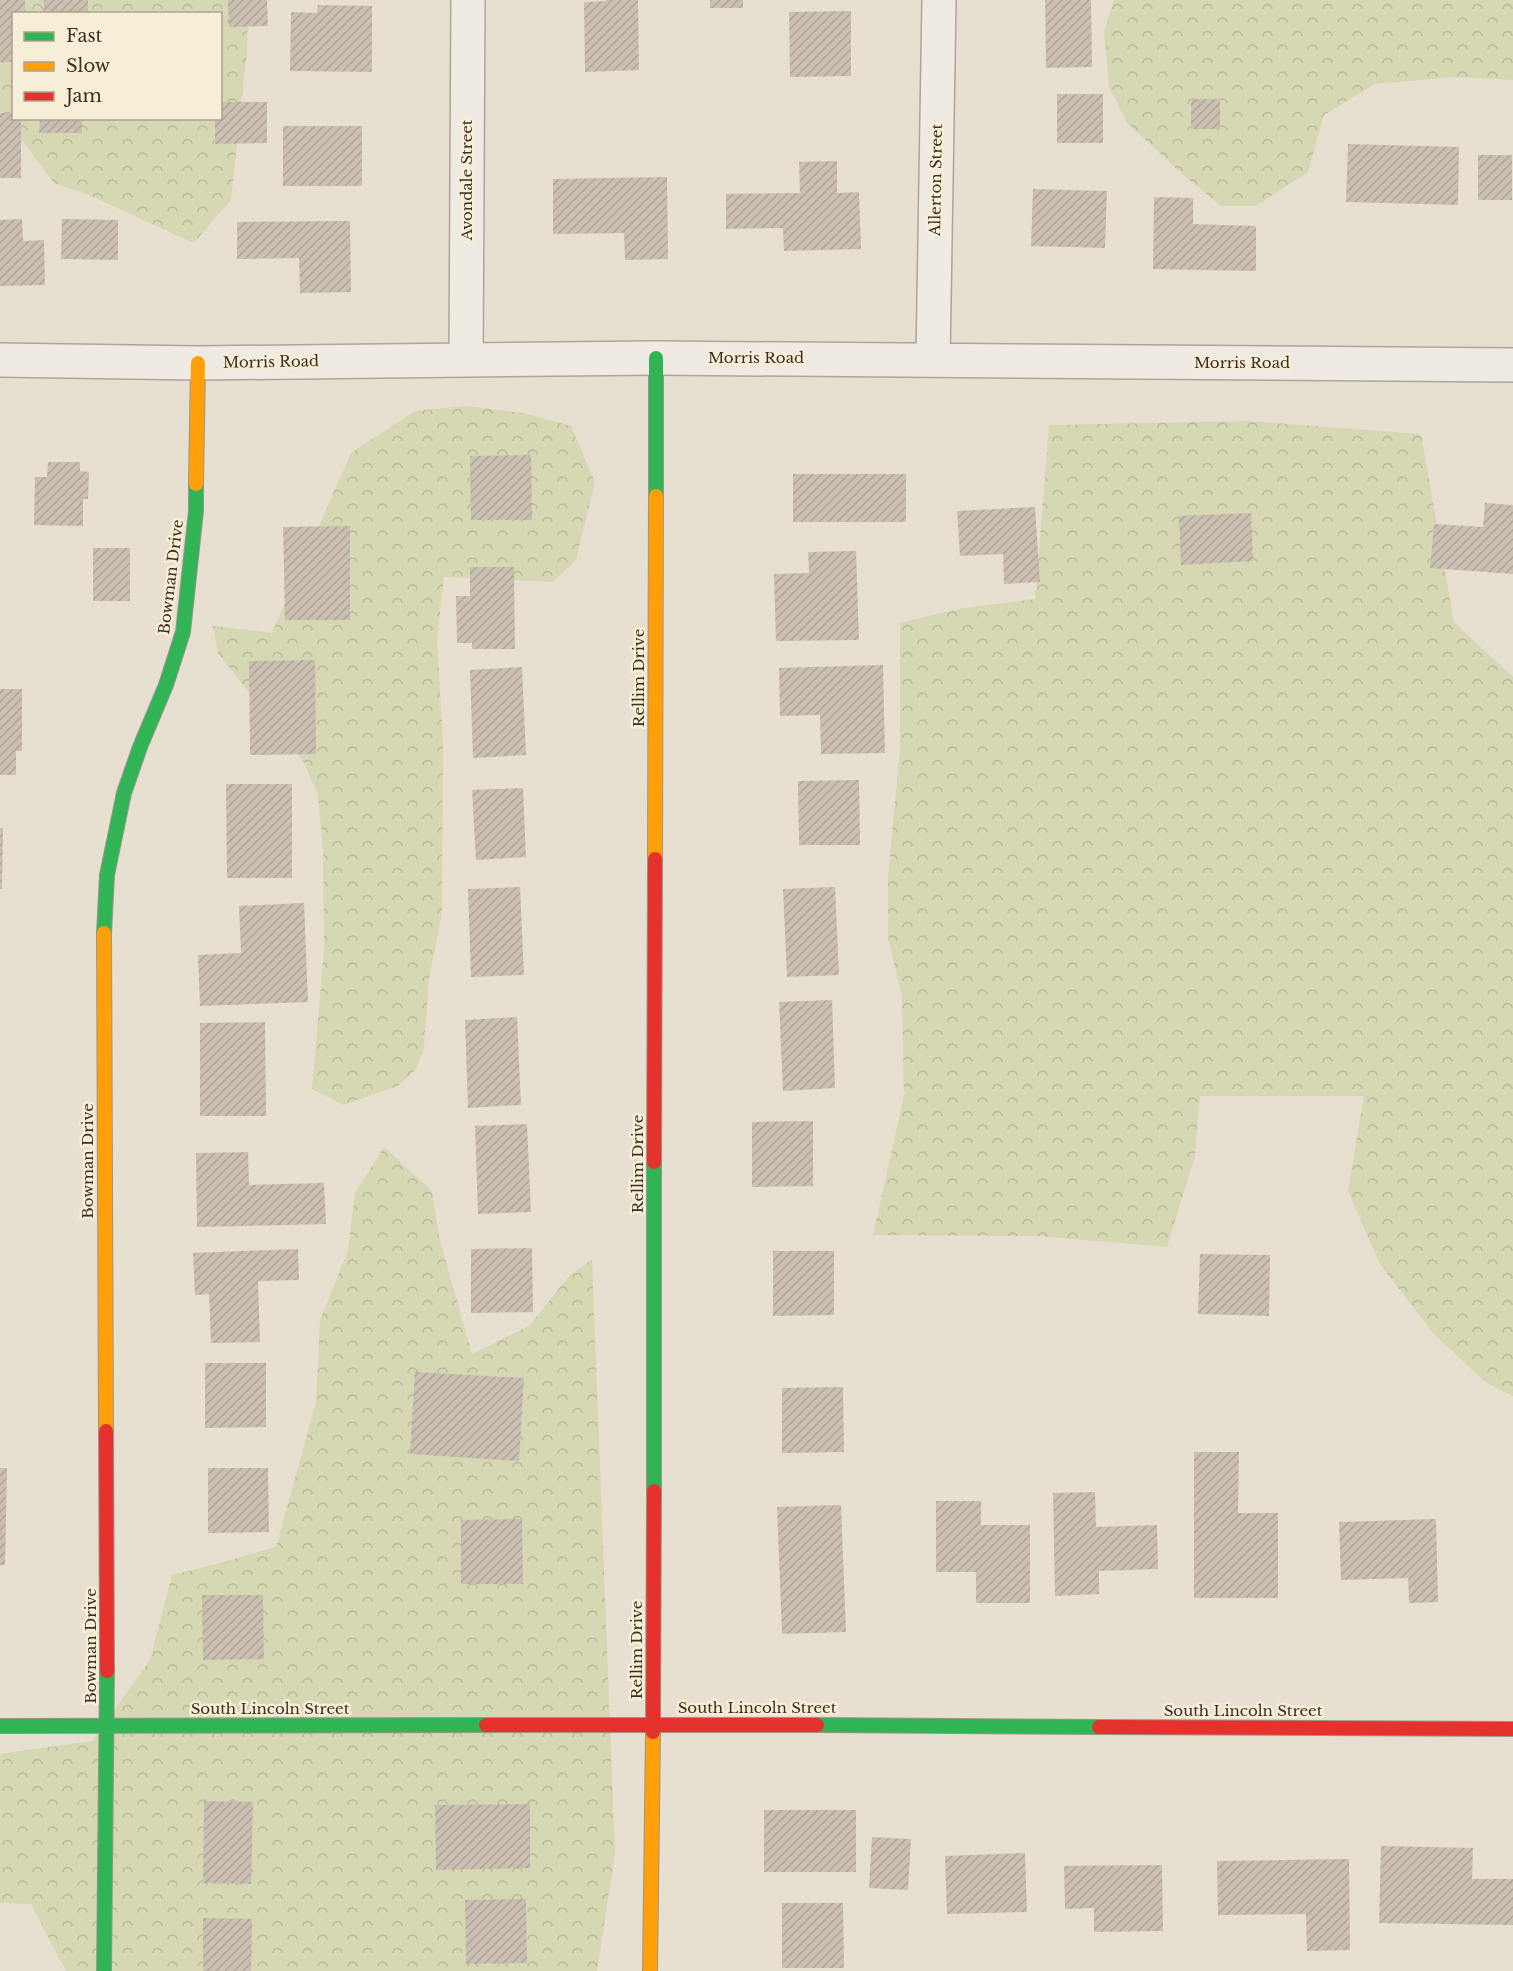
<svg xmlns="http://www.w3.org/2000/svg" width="1513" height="1971" font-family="'Libre Baskerville',serif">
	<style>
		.forest { fill: url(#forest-crowns); fill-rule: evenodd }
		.building { fill: url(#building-hatch) }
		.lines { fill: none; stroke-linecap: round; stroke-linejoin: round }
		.street-casing { stroke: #ada599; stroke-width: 36 }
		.fast-casing { stroke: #9c958a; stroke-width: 16 }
		.slow-casing { stroke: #9c958a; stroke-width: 16 }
		.jam-casing { stroke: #9c958a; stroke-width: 16 }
		.street { stroke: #efebe3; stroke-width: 33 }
		.fast { stroke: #30b455; stroke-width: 14 }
		.slow { stroke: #ff9f0a; stroke-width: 14 }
		.jam { stroke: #e5322d; stroke-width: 14 }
		.labels { text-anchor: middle; stroke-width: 5; stroke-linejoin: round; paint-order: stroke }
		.street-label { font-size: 15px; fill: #3d2e20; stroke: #f7eed8 }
	</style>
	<defs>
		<pattern id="forest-crowns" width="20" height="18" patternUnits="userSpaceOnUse" patternTransform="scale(1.5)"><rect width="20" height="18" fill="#d6d7b3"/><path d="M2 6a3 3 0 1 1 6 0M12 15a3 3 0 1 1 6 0" fill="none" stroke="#b9b99a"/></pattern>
		<pattern id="building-hatch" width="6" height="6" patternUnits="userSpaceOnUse" patternTransform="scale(1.5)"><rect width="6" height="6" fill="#cbbfb2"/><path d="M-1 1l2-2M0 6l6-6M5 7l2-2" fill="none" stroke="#afa499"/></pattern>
	</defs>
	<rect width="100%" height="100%" fill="#e7e0d1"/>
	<path class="forest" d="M0,0h249l-2,51 -16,149 -37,43 -105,-48 -35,-12 -54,-72zM14,14h206v104h-206z
		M1114,0h399v80l-57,-3 -81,7 -51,31 -16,57 -52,34h-35l-39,-32 -55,-51 -18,-36 -5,-56z
		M466,406l57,7 48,13 24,56 -19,78 -23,22 -109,-5 -7,63 6,102 -1,171 -13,66 -5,68 -8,22 -18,17 -55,19 -31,-16 12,-141 -1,-97 -5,-56 -14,-32 -86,-110 -5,-27 59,7 79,-180 64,-42z
		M1247,421l174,13 33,188 59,55v719l-28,-14 -52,-49 -53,-69 -32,-73 16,-95h-164l-5,60 -28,91 -129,-11 -165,-1 31,-139 -2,-99 -14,-60v-62l12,-125v-127l63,-15 72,-9 14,-174z
		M384,1147l48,44 7,46 33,117 57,-28 40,-50 23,-16 23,594 -18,117h-531l-35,-67 -31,-1v-149l92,-13 58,-81 22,-85 48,-12 56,-16 40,-145 4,-82 28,-70 7,-57z"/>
	<path class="building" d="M0,0h25v14h-11v48h-14z
		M44,0h44v14h-45z
		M228,0h39l1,26 -39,1z
		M606,0h32l1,70 -54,2 -1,-70 22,-1z
		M710,0h33v8h-33z
		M1045,0h46l1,67 -46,1z
		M318,5l54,1v66l-82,-1 1,-59 26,1z
		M851,11v65l-61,1 -1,-65z
		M1057,94h46v49h-46z
		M1191,99h29v30h-29z
		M220,102h47v41l-52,1v-26h5z
		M0,113h14v5h7v60h-21z
		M40,118h42v15h-43z
		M283,126h79v60h-79z
		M1348,144l111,3 -1,58 -112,-3z
		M1478,155h34v45h-34z
		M837,161v32l22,-1 2,57 -77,2 -1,-23 -57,1v-35l74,-1 -1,-31z
		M667,177l1,82 -43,1 -1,-27 -71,1v-55z
		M1033,189l74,2 -2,57 -74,-2z
		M1154,197l39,1v26l63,2v45l-103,-2z
		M22,219l1,22 21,-1 1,45 -45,1v-66z
		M62,219l56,1v40l-57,-1z
		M350,221l1,71 -51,1 -1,-35 -62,1v-37z
		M531,455l1,65h-61l-1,-64z
		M48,462h32v9l9,1 -1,27h-5v27l-49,-1 1,-48h12z
		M793,474h113v48h-113z
		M1485,503l28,2v69l-83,-6 4,-44 49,3z
		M1035,507l5,75 -36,2 -1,-30 -43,2 -3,-45z
		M1251,513l2,48 -72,4 -2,-49z
		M350,526v94h-65l-2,-93z
		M93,548h37v53h-37z
		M856,551l3,89 -83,1 -2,-67 35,-1 -1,-21z
		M470,567h44l1,82h-43v-6h-15l-1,-47h14z
		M315,660l1,94 -66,1 -1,-94z
		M883,665l2,88 -64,1 -1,-39 -40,1 -1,-48z
		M522,667l4,88 -53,3 -3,-88z
		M0,689h22v62h-6v24h-16z
		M859,780l1,65h-61l-1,-64z
		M226,784h66v94h-65z
		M523,788l3,69 -50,3 -4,-70z
		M0,828h3l-1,61h-2z
		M520,887l4,88 -53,2 -3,-88z
		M835,887l4,88 -52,2 -4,-88z
		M304,903l4,99 -108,4 -2,-51 43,-2 -2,-47z
		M832,1000l3,88 -52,3 -4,-89z
		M517,1017l4,88 -53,3 -3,-88z
		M265,1022l1,94h-66v-93z
		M813,1121v65l-61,1v-65z
		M527,1124l4,88 -53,2 -3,-88z
		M248,1152l1,33 75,-2 2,41 -129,3 -1,-74z
		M532,1248l1,64 -62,1v-64z
		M298,1249l1,31 -41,1 2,61 -49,1 -2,-49 -14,1 -2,-42z
		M773,1251h61v64l-61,1z
		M1200,1254l70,1 -1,61 -71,-2z
		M205,1363h61v64l-61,1z
		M415,1372l109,6 -5,83 -109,-7z
		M843,1387l1,65 -62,1v-65z
		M1194,1452h45l-1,61h40v85h-84z
		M0,1468h7l-2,97h-5z
		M208,1468h60l1,64 -61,1z
		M1095,1492l1,35 61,-2 1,44 -59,2v23l-44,2 -2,-103z
		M936,1501h45v24h49v78h-54v-31h-40z
		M841,1505l5,127 -64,2 -5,-127z
		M522,1519l1,65h-62v-64z
		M1436,1519l2,83 -29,1 -1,-25 -67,2 -2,-58z
		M202,1595h61l1,64 -61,1z
		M204,1801l49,1 -2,82 -48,-1z
		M530,1804v64l-94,2 -1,-65z
		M764,1810h92v62h-92z
		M872,1837l39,2 -3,51 -39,-2z
		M1381,1846l92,2 -1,31h41v46l-134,-2z
		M1025,1853l2,59 -80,2 -2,-58z
		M1349,1859l1,91 -43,1 -1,-37 -88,1 -1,-54z
		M1162,1865l1,66 -69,1v-24l-29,1 -1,-43z
		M526,1899l1,64 -61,1 -1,-64z
		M782,1903h61l1,65h-62z
		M203,1918l49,1 -1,52h-48z"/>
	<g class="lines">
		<defs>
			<path id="street" d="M0,360l198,3 458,-5 857,7
				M466,360l2,-360
				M933,360l6,-360"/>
			<path id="fast" d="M656,496v-138
				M104,933l3,-58 17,-82 16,-46 26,-62 17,-53 13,-121v-27
				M654,1491v-329
				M817,1725l282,2
				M0,1726l486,-1
				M104,1971l3,-300"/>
			<path id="slow" d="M196,484l2,-121
				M655,859l1,-363
				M104,933l2,498
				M650,1971l3,-239"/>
			<path id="jam" d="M654,1162l1,-303
				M106,1431l1,240
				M486,1725h331
				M1099,1727l414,2
				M653,1732l1,-241"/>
		</defs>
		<use href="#street" class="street-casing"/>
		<use href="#fast" class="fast-casing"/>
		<use href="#slow" class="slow-casing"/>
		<use href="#jam" class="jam-casing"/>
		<use href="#street" class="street"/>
		<use href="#fast" class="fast"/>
		<use href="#slow" class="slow"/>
		<use href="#jam" class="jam"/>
	</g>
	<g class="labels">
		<g class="street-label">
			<text transform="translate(467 180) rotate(-90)" y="5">Avondale Street</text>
			<text transform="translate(936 180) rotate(-89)" y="5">Allerton Street</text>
			<text x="756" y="363">Morris Road</text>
			<text transform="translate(271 362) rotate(-1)" y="5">Morris Road</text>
			<text x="1242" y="368">Morris Road</text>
			<text transform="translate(171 577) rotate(-83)" y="5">Bowman Drive</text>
			<text transform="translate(639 678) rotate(-90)" y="5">Rellim Drive</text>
			<text transform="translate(88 1161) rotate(-90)" y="5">Bowman Drive</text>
			<text transform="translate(638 1164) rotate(-90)" y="5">Rellim Drive</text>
			<text transform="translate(91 1646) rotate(-90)" y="5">Bowman Drive</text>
			<text transform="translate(637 1650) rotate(-90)" y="5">Rellim Drive</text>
			<text x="757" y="1713">South Lincoln Street</text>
			<text x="270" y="1714">South Lincoln Street</text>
			<text x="1243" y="1716">South Lincoln Street</text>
		</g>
	</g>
	<rect x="12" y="12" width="210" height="108" fill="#f7eed8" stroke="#ada18e" stroke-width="1.5"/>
	<rect x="24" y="32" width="30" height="9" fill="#30b455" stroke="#ada18e" stroke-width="1.5"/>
	<text x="66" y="42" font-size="18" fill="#3d2e20">Fast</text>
	<rect x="24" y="62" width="30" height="9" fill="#ff9f0a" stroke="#ada18e" stroke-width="1.5"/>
	<text x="66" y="72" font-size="18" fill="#3d2e20">Slow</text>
	<rect x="24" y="92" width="30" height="9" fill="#e5322d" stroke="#ada18e" stroke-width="1.5"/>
	<text x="66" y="102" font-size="18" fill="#3d2e20">Jam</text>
</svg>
